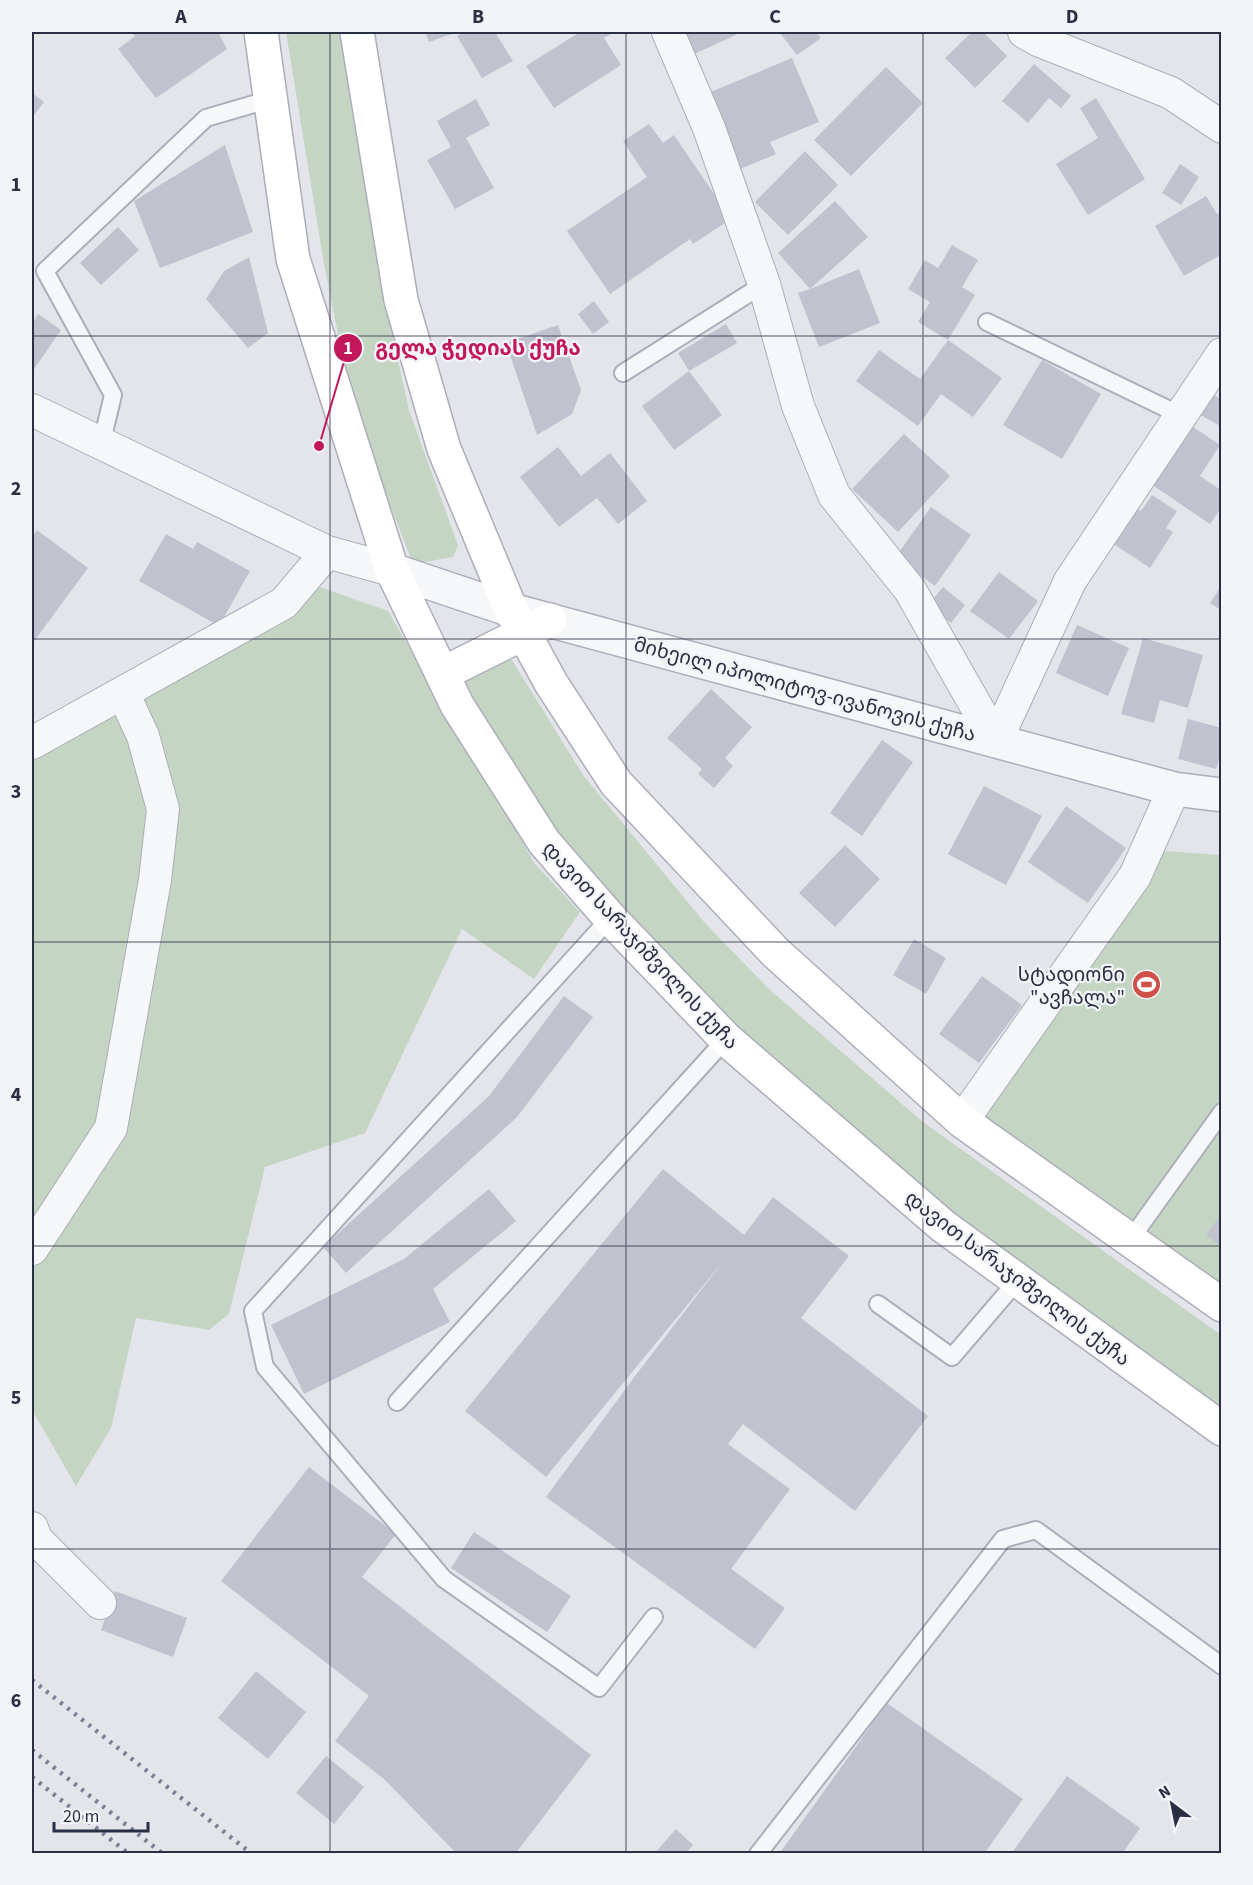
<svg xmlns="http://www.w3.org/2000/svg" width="1253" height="1885" font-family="'Source Sans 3','Noto Sans Georgian',sans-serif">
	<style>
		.green { fill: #c5d5c4 }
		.building { fill: #c0c3ce }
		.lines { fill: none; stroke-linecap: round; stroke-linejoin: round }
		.service-casing { stroke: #acaeb9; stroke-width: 20 }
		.minor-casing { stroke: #acaeb9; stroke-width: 34 }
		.tertiary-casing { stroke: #acaeb9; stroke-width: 36 }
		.secondary-casing { stroke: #acaeb9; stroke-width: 36 }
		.service { stroke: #f6f7f9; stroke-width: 16 }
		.minor { stroke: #f6f7f9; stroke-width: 32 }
		.tertiary { stroke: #f6f7f9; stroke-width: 33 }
		.secondary { stroke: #fff; stroke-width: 33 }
		.rail { stroke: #7c8195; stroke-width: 4.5; stroke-dasharray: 3 6; stroke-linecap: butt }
		.grid { fill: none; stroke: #2b2f44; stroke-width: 1.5; stroke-opacity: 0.55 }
		.labels { text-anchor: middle; stroke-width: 4.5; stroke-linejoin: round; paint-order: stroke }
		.street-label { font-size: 20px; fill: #2b2f44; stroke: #f3f4f8 }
		.poi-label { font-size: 20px; fill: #2b2f44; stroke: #f3f4f8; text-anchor: end }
		.leader { fill: none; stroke: #c2185b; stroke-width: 2 }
		.callout-dot { fill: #c2185b; stroke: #f3f4f8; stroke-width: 2 }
		.mark-label { font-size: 18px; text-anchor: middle; font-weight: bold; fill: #fff }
		.callout-label { font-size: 21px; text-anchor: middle; font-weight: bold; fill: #c2185b; stroke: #f3f4f8; stroke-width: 4.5; stroke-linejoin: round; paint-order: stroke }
		.neatline { fill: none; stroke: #2b2f44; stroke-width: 2 }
		.grid-label { font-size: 20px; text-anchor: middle; font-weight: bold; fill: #2b2f44 }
	</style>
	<rect width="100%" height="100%" fill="#e3e5eb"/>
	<path class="green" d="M286,32h57l44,280 22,98 49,135 -5,12 -40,7 -60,-155 -29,-145z
		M320,587l68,24 147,253 45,48 -46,67 -72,-50 -97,204 -100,34 -36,147 -20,16 -73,-12 -25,110 -35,58 -44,-76v-650z
		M500,656l12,4 71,115 122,148 65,67 153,132 298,213v72l-325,-237 -106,-89 -145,-144 -115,-140 -65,-107 -2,-15z
		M1164,851l57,4v431l-240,-171z"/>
	<path class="building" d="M131,32h87l9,17 -71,49 -38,-49 17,-13z
		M425,32h32l-28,10z
		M465,32h30l18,29 -31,17 -25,-42z
		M580,32h34l-10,6 17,27 -67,43 -28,-42z
		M682,32h53l1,3 -44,20z
		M779,32h37l5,6 -24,17z
		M972,32h11l24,24 -32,32 -30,-30z
		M792,58l27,64 -49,20 6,12 -38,16 -32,-76z
		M1034,64l37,32 -10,12 -12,-10 -21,25 -26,-22z
		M886,67l37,36 -72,73 -37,-36z
		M32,93l12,9 -12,16z
		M1096,98l49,81 -57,36 -32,-51 42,-26 -18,-30z
		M476,99l14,26 -24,13 28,50 -39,21 -28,-49 24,-13 -14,-26z
		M649,124l14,19 11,-8 57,84 -38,25 -3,-5 -80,55 -43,-63 80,-54 -24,-36z
		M225,145l28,87 -93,36 -26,-67z
		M805,151l33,34 -50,50 -33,-33z
		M1180,164l19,13 -18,28 -19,-12z
		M1206,196l11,18 5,-2v42l-38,22 -29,-50z
		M835,201l33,36 -58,52 49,-20 21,54 -61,24 -21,-54 12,-4 -32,-36z
		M118,227l21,23 -38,35 -21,-22z
		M952,245l26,15 -16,27 13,8 -27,45 54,38 -29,39 -32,-23 -23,32 -62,-45 23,-31 41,29 28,-39 -30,-18 12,-20 -22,-13 17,-29 13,8z
		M249,257l19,76 -20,15 -42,-49 18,-28z
		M594,301l15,21 -16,12 -15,-20z
		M38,314l23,16 -29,42v-48z
		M726,324l11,19 -48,28 -11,-18z
		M558,325l23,65 -9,24 -35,21 -31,-92z
		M1042,360l59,34 -39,65 -59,-34z
		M689,371l33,44 -48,35 -32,-44z
		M1207,391l15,9v27l-27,-15z
		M1184,421l36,24 -20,31 22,15v16l-12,17 -65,-44z
		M904,434l46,42 -52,56 -46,-43z
		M558,447l23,29 29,-23 37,48 -29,23 -21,-26 -38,29 -39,-50z
		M1152,495l25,16 -11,17 7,4 -23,36 -41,-27 23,-35 9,5z
		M931,507l40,28 -36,51 -40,-28z
		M37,530l51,38 -56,76v-107z
		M166,534l27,15 4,-7 53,29 -31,55 -80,-45z
		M999,572l39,29 -29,38 -39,-28z
		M1222,585v26l-12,-8z
		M943,587l22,18 -14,18 -23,-18z
		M1077,625l52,23 -21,48 -52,-23z
		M1143,638l60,17 -15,53 -28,-8 -6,23 -33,-9z
		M711,689l41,38 -27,31 8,8 -19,22 -16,-14 4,-5 -35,-31z
		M1188,719l34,9v22l-6,19 -38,-10z
		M882,740l31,22 -51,74 -32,-23z
		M984,786l58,30 -36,69 -58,-31z
		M1066,806l60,42 -38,55 -60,-41z
		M845,845l35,34 -45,48 -36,-34z
		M914,939l32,19 -20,36 -33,-19z
		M982,976l40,29 -43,58 -40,-29z
		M564,996l29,21 -76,100 -171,156 -23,-26 166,-151z
		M663,1169l81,66 29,-38 76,59 -48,62 127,98 -73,95 -112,-87 -15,20 62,45 -59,80 54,39 -30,41 -209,-152 89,-121 90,-117 -179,218 -81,-66z
		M489,1189l27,32 -83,68 17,33 -146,72 -33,-69 133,-66z
		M1222,1213v34l-16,-12z
		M309,1467l87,67 -34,43 229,178 -76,99h-58l-73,-75 -49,-38 34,-45 -148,-115z
		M474,1532l97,64 -24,36 -96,-64z
		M115,1591l72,27 -14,39 -72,-27z
		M256,1671l50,41 -38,47 -50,-41z
		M887,1703l136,96 -39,55h-205z
		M326,1756l38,31 -30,37 -38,-31z
		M1067,1776l73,52 -18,26h-111z
		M676,1829l17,16 -8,9h-31z"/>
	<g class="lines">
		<defs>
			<path id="service" d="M987,322l193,93
				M623,373l141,-89
				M101,445l12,-50 -68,-124 161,-153 65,-19
				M610,918l-357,393 12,56 179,212 155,109 55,-71
				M1130,1240l92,-128
				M878,1304l74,53 65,-76
				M397,1402l329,-363
				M758,1854l245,-315 33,-9 186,136"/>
			<path id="minor" d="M668,32l41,96 55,156 34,122 36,89 76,95 86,151
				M1024,32l16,9 131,52 51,34
				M32,410l295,142 65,18
				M996,741l74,-160 152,-227
				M32,743l252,-140 43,-51
				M962,1121l173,-245 39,-87
				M32,1249l79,-121 44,-248 8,-71 -20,-73 -20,-43
				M32,1528l4,11 64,64"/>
			<path id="tertiary" d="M392,570l119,40 663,179 48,6"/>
			<path id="secondary" d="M261,32l32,227 99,311 65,135 87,137 66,76 116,121 217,187 279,203
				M357,32l44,268 43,149 67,161 40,73 65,100 159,169 187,169 260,184
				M442,674l108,-54"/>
		</defs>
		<use href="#service" class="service-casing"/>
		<use href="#minor" class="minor-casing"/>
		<use href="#tertiary" class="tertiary-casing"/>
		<use href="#secondary" class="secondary-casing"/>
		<use href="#service" class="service"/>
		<use href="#minor" class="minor"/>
		<use href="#tertiary" class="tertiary"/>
		<use href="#secondary" class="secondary"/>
		<path class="rail" d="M32,1680l220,174
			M32,1750l131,104
			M32,1777l97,77"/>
	</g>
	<path class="grid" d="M330,32v1822M626,32v1822M923,32v1822M32,336h1190M32,639h1190M32,942h1190M32,1246h1190M32,1549h1190"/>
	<defs>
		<symbol id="stadium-disc" viewBox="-11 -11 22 22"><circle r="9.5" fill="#cf4f49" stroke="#f3f4f8"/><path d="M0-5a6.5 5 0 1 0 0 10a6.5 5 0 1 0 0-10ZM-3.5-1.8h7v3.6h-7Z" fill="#fff"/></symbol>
	</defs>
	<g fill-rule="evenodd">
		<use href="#stadium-disc" x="1130" y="968" width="33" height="33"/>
	</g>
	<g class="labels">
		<g class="street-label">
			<text transform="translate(805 689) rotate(15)" y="7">მიხეილ იპოლიტოვ-ივანოვის ქუჩა</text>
			<text transform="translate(641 945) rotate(47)" y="7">დავით სარაჯიშვილის ქუჩა</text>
			<text transform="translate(1018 1278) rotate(37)" y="7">დავით სარაჯიშვილის ქუჩა</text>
		</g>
		<g class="poi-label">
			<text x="1125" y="981">სტადიონი<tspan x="1125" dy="23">"ავჩალა"</tspan></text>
		</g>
	</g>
	<path class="leader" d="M319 446L348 348"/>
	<g class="callout-dot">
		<circle cx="319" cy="446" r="6"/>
		<circle cx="348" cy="348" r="15"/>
	</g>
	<g class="mark-label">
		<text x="348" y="354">1</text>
	</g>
	<g class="callout-label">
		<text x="478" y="355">გელა ჭედიას ქუჩა</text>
	</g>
	<rect width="1253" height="1885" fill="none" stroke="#f3f4f8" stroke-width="66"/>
	<g transform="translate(1172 1804) rotate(328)" stroke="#f3f4f8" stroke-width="4.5" paint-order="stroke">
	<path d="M0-4.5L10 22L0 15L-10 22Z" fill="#2b2f44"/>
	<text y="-9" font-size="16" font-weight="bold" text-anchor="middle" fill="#2b2f44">N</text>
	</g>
	<path d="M54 1822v9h94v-9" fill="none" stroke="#2b2f44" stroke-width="3"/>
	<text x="63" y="1822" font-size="18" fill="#2b2f44" stroke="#f3f4f8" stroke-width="4.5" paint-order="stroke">20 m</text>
	<rect x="33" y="33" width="1187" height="1819" class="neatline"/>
	<g class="grid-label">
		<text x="181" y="23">A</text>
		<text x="478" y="23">B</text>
		<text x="775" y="23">C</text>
		<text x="1072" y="23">D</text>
		<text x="16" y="191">1</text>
		<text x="16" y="495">2</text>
		<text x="16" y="798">3</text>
		<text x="16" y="1101">4</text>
		<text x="16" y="1404">5</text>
		<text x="16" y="1707">6</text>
	</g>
</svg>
